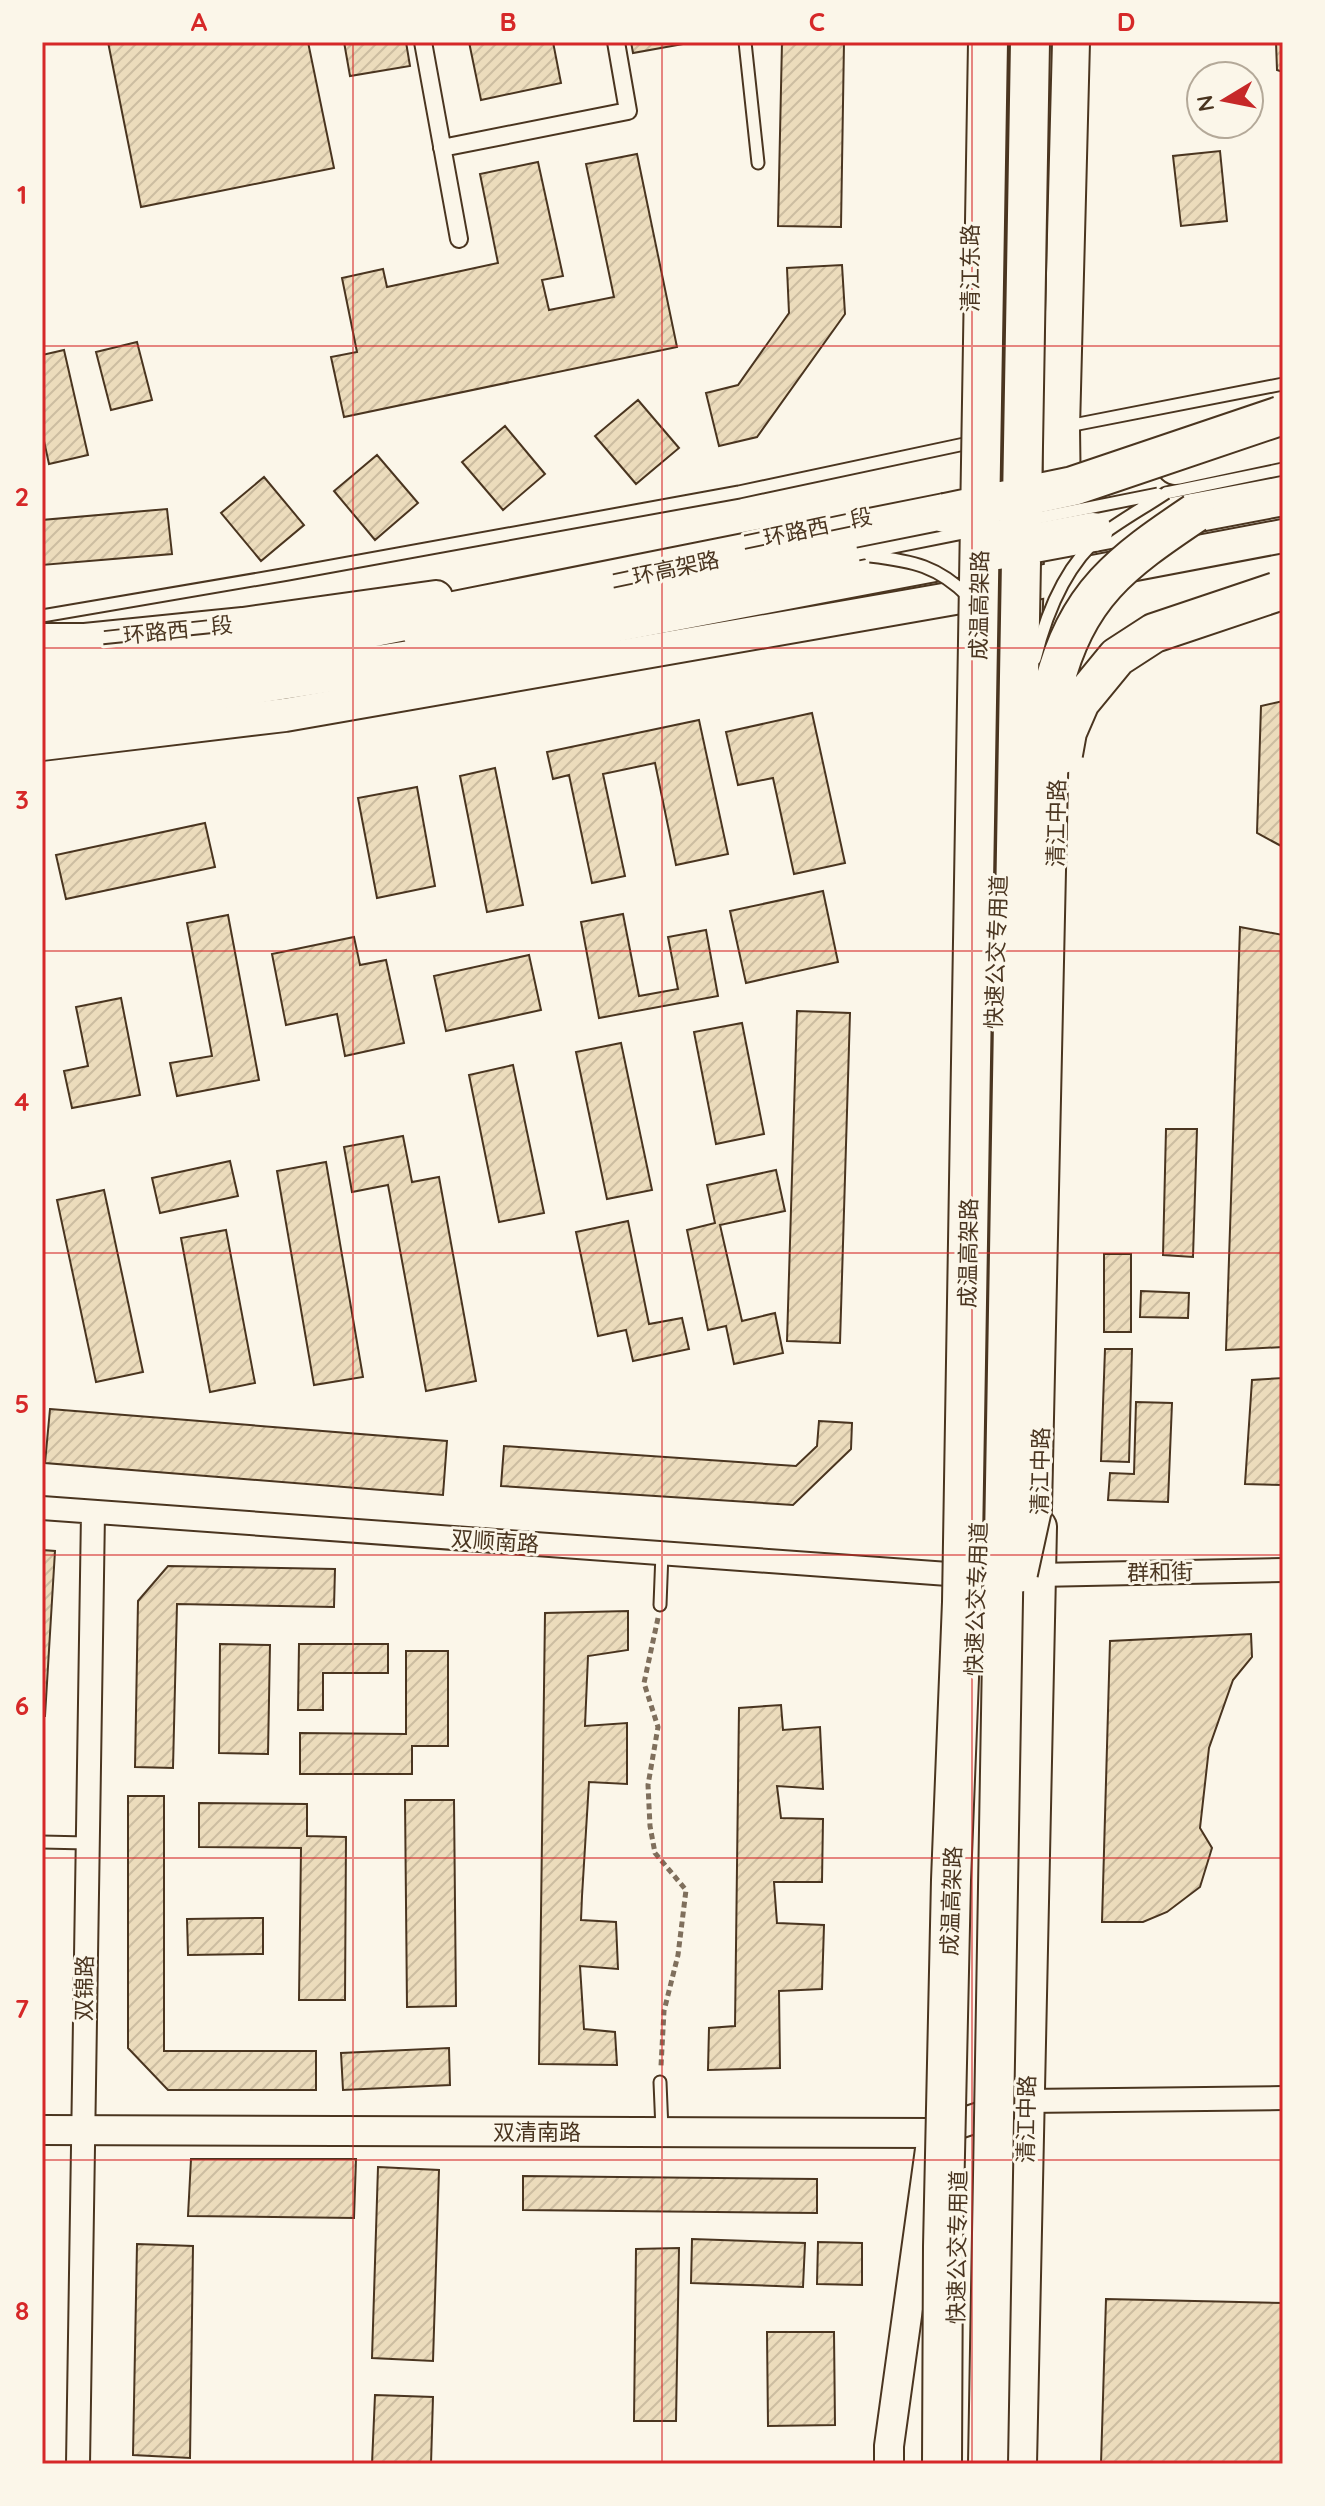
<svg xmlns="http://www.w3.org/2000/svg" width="1325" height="2506" font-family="Quicksand,'Noto Sans SC',sans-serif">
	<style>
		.building { fill: url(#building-hatch); stroke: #4a3520; stroke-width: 2 }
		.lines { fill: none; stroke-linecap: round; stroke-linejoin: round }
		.service-casing { stroke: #4a3520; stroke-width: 15 }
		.pedestrian-casing { stroke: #4a3520; stroke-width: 20 }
		.minor-casing { stroke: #4a3520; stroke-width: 26 }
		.tertiary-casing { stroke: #4a3520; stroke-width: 32 }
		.secondary-casing { stroke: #4a3520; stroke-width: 36 }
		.primary-casing { stroke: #4a3520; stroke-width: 40 }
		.trunk-casing { stroke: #4a3520; stroke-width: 42 }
		.path { stroke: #7f6f5c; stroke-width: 5; stroke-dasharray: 6 4; stroke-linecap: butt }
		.service { stroke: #fbf6e9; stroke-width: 11 }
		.pedestrian { stroke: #fbf6e9; stroke-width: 16 }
		.minor { stroke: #fbf6e9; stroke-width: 22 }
		.tertiary { stroke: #fbf6e9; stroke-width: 28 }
		.secondary { stroke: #fbf6e9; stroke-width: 32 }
		.primary { stroke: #fbf6e9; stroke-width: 36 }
		.trunk { stroke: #fbf6e9; stroke-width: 38 }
		.service-bridge-casing { stroke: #4a3520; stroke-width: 15; stroke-linecap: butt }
		.trunk-bridge-casing { stroke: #4a3520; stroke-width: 42; stroke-linecap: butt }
		.service-bridge { stroke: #fbf6e9; stroke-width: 11 }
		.trunk-bridge { stroke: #fbf6e9; stroke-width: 38 }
		.grid { fill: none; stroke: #d62828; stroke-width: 2; stroke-opacity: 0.55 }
		.labels { text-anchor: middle; stroke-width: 6; stroke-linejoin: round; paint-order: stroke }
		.street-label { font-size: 22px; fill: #4a3520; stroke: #fbf6e9 }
		.neatline { fill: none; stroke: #d62828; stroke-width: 3 }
		.grid-label { font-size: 26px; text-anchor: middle; font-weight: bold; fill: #d62828 }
	</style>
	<defs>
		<pattern id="building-hatch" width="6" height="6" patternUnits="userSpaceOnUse" patternTransform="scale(2)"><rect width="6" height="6" fill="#ecdcbc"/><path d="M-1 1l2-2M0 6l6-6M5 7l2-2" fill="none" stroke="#ccbda1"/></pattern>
	</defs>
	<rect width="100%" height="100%" fill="#fbf6e9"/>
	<path class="building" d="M108,42h200l26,126 -193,39z
		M344,42h62l4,24 -60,10z
		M469,42h84l8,41 -80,17z
		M631,42h63l-61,11z
		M782,42h62l-3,185 -63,-1z
		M1276,42h7v30l-6,-2z
		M1220,151l7,70 -46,5 -8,-70z
		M637,154l40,193 -333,70 -13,-60 26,-5 -15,-74 41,-9 4,18 111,-24 -18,-89 58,-12 25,114 -21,4 7,30 65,-13 -28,-133z
		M842,265l3,49 -88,123 -38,9 -13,-53 32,-8 51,-72 -2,-45z
		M137,342l15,58 -41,10 -15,-58z
		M64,350l24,105 -39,9 -7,-32v-77z
		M638,400l41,48 -43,36 -41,-48z
		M505,426l40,48 -42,36 -41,-48z
		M377,455l41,48 -43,37 -41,-49z
		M264,477l40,48 -43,36 -40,-48z
		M167,509l5,45 -130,11v-45z
		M1283,701v146l-26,-14 4,-127z
		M812,713l33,150 -51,11 -21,-96 -35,7 -12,-53z
		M699,720l29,134 -52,11 -21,-102 -52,11 22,102 -33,7 -23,-108 -16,4 -6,-27z
		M495,768l28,137 -36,7 -27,-136z
		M417,787l18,99 -58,12 -19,-100z
		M205,823l10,44 -149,32 -10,-44z
		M823,891l15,71 -92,21 -16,-72z
		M623,914l16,82 39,-7 -10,-52 38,-7 12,66 -119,22 -18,-96z
		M228,915l31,165 -82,16 -7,-33 42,-7 -25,-133z
		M1240,927l43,8v412l-57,3z
		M354,937l6,28 26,-5 18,83 -59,13 -8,-42 -51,11 -14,-71z
		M529,955l12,55 -95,21 -12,-55z
		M121,998l19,97 -68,13 -8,-37 24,-5 -12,-59z
		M797,1011l53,2 -10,330 -53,-2z
		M742,1023l22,111 -48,10 -22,-112z
		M621,1043l31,147 -45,9 -31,-147z
		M513,1065l31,148 -45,9 -30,-147z
		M1166,1129h31l-4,128 -30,-2z
		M403,1136l9,46 27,-5 37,204 -50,10 -38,-206 -36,7 -8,-45z
		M230,1161l8,35 -78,17 -8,-35z
		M326,1162l37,215 -49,8 -37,-214z
		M776,1170l9,41 -65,14 22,96 33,-8 8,40 -49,11 -8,-38 -18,4 -21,-100 28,-7 -8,-38z
		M104,1190l39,182 -47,10 -39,-182z
		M628,1221l21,103 33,-6 7,31 -56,12 -7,-31 -28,6 -22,-104z
		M226,1230l29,153 -45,9 -29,-154z
		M1104,1254h27v78h-27z
		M1141,1291l48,2 -1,25 -48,-1z
		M1105,1349h27l-3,113 -28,-1z
		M1283,1378v107l-38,-1 7,-104z
		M1136,1402l36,1 -4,99 -60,-2 2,-27 24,1z
		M50,1409l397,32 -4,54 -398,-32z
		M819,1421l33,2 -1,26 -58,56 -292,-19 3,-40 292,20 21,-20z
		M42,1550l13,1 -10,165h-3z
		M168,1566l167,3 -1,38 -157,-3 -4,164 -38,-1 3,-166z
		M628,1611v39l-40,6 -3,70 42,-3v61l-38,-2 -7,114 -1,24 35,2 2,47 -38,-3 4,63 31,3 2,33 -78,-1 6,-451z
		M1251,1634l1,23 -19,23 -24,68 -9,80 12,20 -12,39 -33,25 -24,10h-41l8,-281z
		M220,1644l50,1 -2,109 -49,-1z
		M299,1644h89v29h-65v37h-25z
		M406,1651h42v95h-36v28h-112v-41l106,1z
		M781,1705l2,25 37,-3 3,62 -46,-3 4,32 42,1 -1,63h-48l3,41 47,2 -2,64 -43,2 1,77 -72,2 1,-42 26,-2 4,-318z
		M128,1796h36v255h152v39h-148l-40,-42z
		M405,1800h49l2,206 -49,1z
		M199,1803l108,1v32l39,1 -1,163h-46l2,-152 -102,-1z
		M263,1918v36l-75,1 -1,-36z
		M449,2048l1,37 -107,5 -2,-37z
		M191,2159h165l-2,59 -166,-2z
		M378,2167l61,3 -6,191 -61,-3z
		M523,2176l294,3v34l-294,-3z
		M692,2239l113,4 -2,44 -112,-4z
		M818,2242l44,1v42l-45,-1z
		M137,2244l56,2 -3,212 -57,-3z
		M679,2248l-3,173h-42l2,-172z
		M1106,2299l177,4v161h-182z
		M767,2332h67l1,93 -67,1z
		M375,2395l58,2 -2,67h-59z"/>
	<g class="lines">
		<defs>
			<path id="service" d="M745,42l13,121
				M1068,426l215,-42
				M1166,493l117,-24
				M42,616l246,-42 451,-82 230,-49 50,-8
				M410,639l448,-85
				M42,693l91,-10
				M660,1605l2,-52
				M42,1842l45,1
				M660,2082l2,48"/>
			<path id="pedestrian" d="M423,42l36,197
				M442,148l186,-37 -12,-69"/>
			<path id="minor" d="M42,1508l906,66
				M1037,1575l246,-5
				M1026,2101l257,-3
				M78,2464l15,-951"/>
			<path id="tertiary" d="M42,2130l890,3 77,-26
				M889,2464v-18l42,-304"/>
			<path id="secondary" d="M42,640h43l158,-16 193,-27
				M42,744l243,-29 687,-120 311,-59"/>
			<path id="primary" d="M1060,660l3,-83 -2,-149 10,-386
				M1018,2464l20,-937"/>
			<path id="trunk" d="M1176,465l107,-23
				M1093,532l190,-36
				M42,669l118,-5 109,-16 676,-135
				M42,713l59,-5 348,-54 506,-96"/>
		</defs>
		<use href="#service" class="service-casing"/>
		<use href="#pedestrian" class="pedestrian-casing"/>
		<use href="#minor" class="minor-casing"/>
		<use href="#tertiary" class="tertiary-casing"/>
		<use href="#secondary" class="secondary-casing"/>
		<use href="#primary" class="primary-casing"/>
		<use href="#trunk" class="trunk-casing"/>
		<path class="path" d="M658,1618l-14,65 14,44 -10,58 2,41 5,27 31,37 -8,65 -14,56 -3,55"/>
		<use href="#service" class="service"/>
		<use href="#pedestrian" class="pedestrian"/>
		<use href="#minor" class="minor"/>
		<use href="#tertiary" class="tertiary"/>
		<use href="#secondary" class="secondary"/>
		<use href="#primary" class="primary"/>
		<use href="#trunk" class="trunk"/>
		<defs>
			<path id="service-bridge" d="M858,554l300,-60
				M870,556c43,5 68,10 99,41
				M1035,659c11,-45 31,-95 68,-125 20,-15 42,-27 63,-41"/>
			<path id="trunk-bridge" d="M945,513l128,-27 207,-70
				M997,550l96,-18
				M1063,754l4,-22 13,-30 37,-45 37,-24 122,-41
				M1018,1573l14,-64 17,-775c1,-16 1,-34 5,-49 22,-90 68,-123 141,-172
				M942,2464l1,-218 8,-366 11,-278 26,-1560
				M988,2464l42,-2422"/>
		</defs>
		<use href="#service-bridge" class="service-bridge-casing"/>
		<use href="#trunk-bridge" class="trunk-bridge-casing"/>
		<use href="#service-bridge" class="service-bridge"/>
		<use href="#trunk-bridge" class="trunk-bridge"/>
	</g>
	<path class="grid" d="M353,42v2422M662,42v2422M972,42v2422M42,346h1241M42,648h1241M42,951h1241M42,1253h1241M42,1555h1241M42,1858h1241M42,2160h1241"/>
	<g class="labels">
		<g class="street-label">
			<text transform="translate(970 268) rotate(-90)" y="8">清江东路</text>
			<text transform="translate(807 529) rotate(-12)" y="8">二环路西二段</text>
			<text transform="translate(665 570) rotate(-12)" y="8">二环高架路</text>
			<text transform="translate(979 605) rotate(-89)" y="8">成温高架路</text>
			<text transform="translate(167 631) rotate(-6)" y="8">二环路西二段</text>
			<text transform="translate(1056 823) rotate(-89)" y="8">清江中路</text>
			<text transform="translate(996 952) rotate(-88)" y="8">快速公交专用道</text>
			<text transform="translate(968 1253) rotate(-89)" y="8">成温高架路</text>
			<text transform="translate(1040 1471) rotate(-89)" y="8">清江中路</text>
			<text transform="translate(495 1541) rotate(4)" y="8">双顺南路</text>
			<text transform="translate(1160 1572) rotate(-1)" y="8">群和街</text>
			<text transform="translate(976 1599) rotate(-88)" y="8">快速公交专用道</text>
			<text transform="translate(951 1901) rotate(-88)" y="8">成温高架路</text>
			<text transform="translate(84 1988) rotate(-89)" y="8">双锦路</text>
			<text transform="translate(1026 2119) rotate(-89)" y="8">清江中路</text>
			<text x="537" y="2140">双清南路</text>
			<text transform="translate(957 2247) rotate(-89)" y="8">快速公交专用道</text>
		</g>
	</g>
	<rect width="1325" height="2506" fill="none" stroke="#fbf6e9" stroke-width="88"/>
	<g transform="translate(1225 100) rotate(260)"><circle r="38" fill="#fbf6e9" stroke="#b4a999" stroke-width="2"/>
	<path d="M0-6L14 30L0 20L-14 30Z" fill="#c62828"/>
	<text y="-12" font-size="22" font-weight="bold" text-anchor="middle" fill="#4a3520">N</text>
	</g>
	<rect x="44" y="44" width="1237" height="2418" class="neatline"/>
	<g class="grid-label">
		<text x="199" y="31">A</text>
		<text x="508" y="31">B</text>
		<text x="817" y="31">C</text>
		<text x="1126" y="31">D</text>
		<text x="22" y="204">1</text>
		<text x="22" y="506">2</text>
		<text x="22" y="809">3</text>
		<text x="22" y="1111">4</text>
		<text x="22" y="1413">5</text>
		<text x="22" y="1715">6</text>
		<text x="22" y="2018">7</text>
		<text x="22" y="2320">8</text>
	</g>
</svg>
